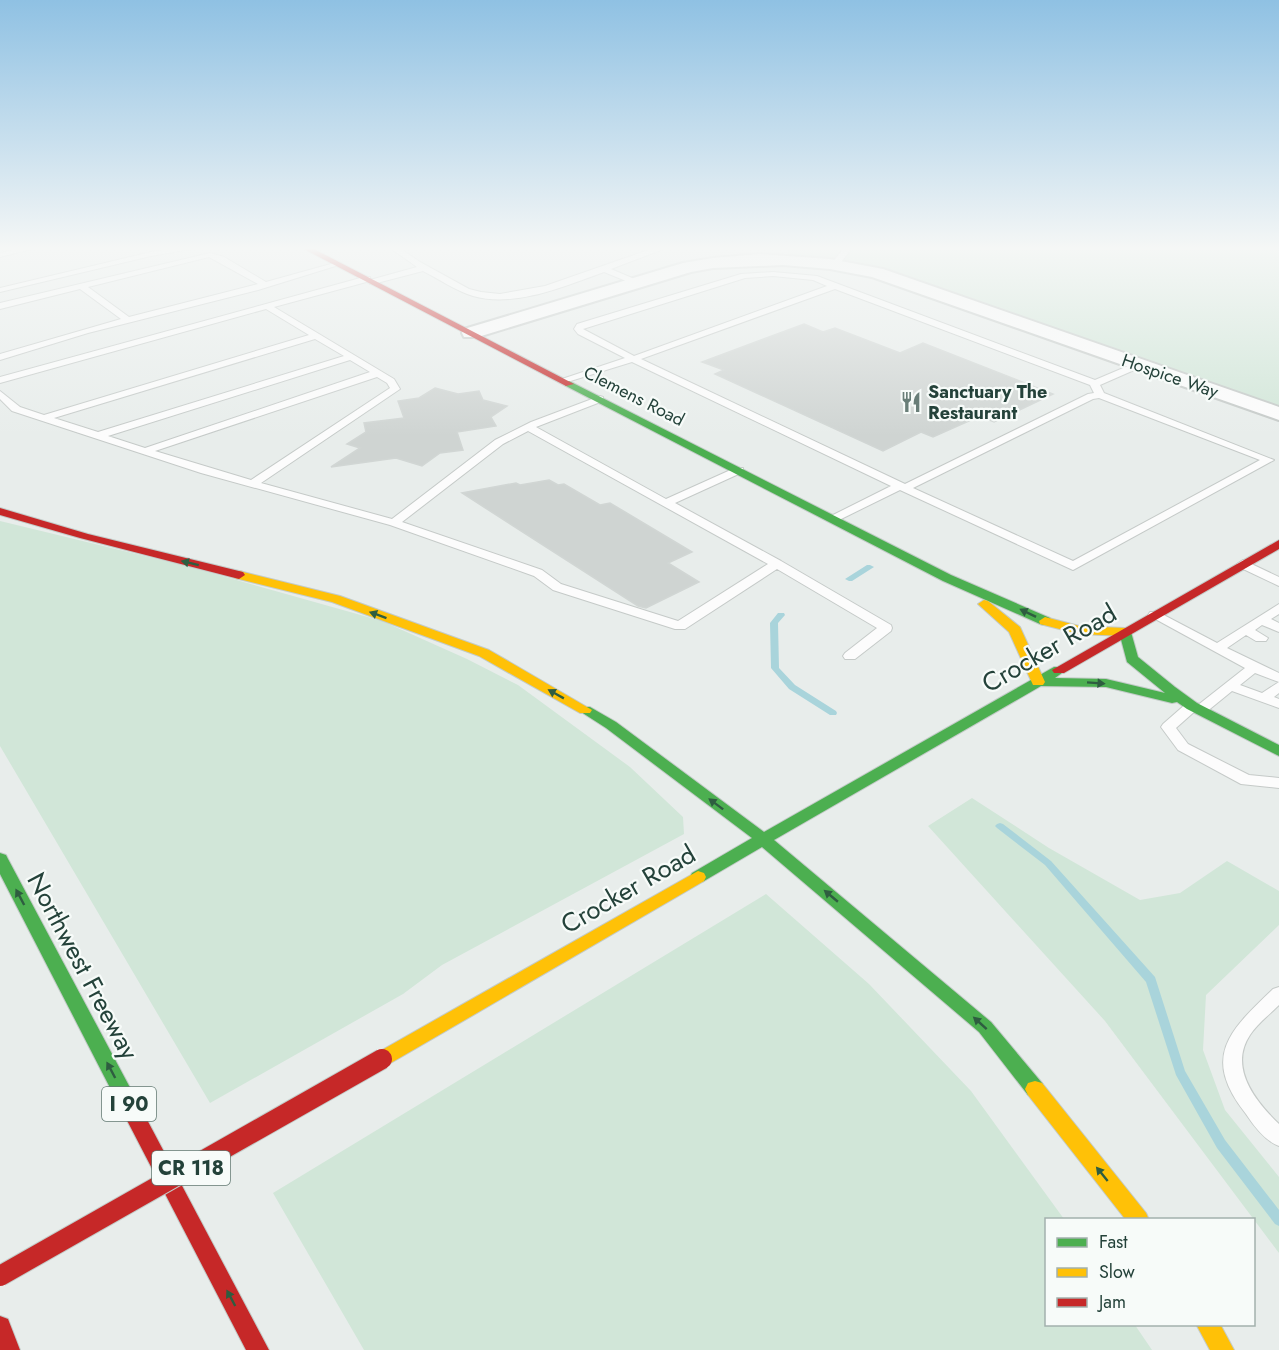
<svg xmlns="http://www.w3.org/2000/svg" width="1279" height="1350" font-family="Jost,sans-serif">
	<style>
		.green { fill: #d1e6d8 }
		.lines { fill: none; stroke-linecap: round; stroke-linejoin: round }
		.stream { fill: #a9d4db; fill-rule: evenodd }
		.building { fill: #cfd4d2; stroke: #d1d6d4; stroke-width: 1.5 }
		.lane-casing { stroke: #c5cac8; stroke-width: 2 }
		.street-casing { stroke: #c5cac8; stroke-width: 4 }
		.fast-casing { stroke: #c3cbc8; stroke-width: 2 }
		.slow-casing { stroke: #c3cbc8; stroke-width: 2 }
		.jam-casing { stroke: #c3cbc8; stroke-width: 2 }
		.lane { fill: #fcfcfc; fill-rule: evenodd }
		.street { fill: #fcfcfc; fill-rule: evenodd }
		.fast { fill: #4caf50; fill-rule: evenodd }
		.slow { fill: #ffc107; fill-rule: evenodd }
		.jam { fill: #c62828; fill-rule: evenodd }
		.jam-bridge-casing { stroke: #c3ccc9; stroke-width: 22; stroke-linecap: butt }
		.jam-bridge { stroke: #c62828; stroke-width: 20 }
		.oneway { fill: #2e5d40 }
		.labels { text-anchor: middle; stroke-width: 4.5; stroke-linejoin: round; paint-order: stroke }
		.far-street-label { font-size: 18px; fill: #24423a; stroke: #f7fbf9 }
		.far-poi-label { font-size: 18px; font-weight: bold; fill: #24423a; stroke: #f7fbf9; text-anchor: start }
		.shield { fill: #f7fbf9; stroke: #637a73; stroke-width: 1.5 }
		.shield-label { font-size: 20px; font-weight: bold; fill: #24423a }
		.near-street-label { font-size: 26px; fill: #24423a; stroke: #f7fbf9 }
	</style>
	<rect width="100%" height="100%" fill="#e8edeb"/>
	<path class="green" d="M788,247h491v160l-341,-119 -68,-22 -82,-11z
		M0,521l190,46 192,54 85,38 51,26 112,82 53,50 1,17 -242,131 -39,29 -193,109 -210,-357z
		M972,798l77,50 91,52 40,-7 47,-32 52,30v34l-73,70 -3,55 22,60 54,67v76l-174,-232 -177,-195z
		M766,894l103,90 102,107 93,128 -18,1v104l89,1 17,25h-788l-91,-157z"/>
	<g class="lines">
		<path class="stream" d="M867,565h3l4,2 -22,14h-3l-4,-2z
			M778,613h6l1,2 -7,8 1,45 16,17 41,26 1,2 -1,2h-6l-41,-26 -18,-21 -1,-45z
			M1000,823l3,1 48,37 104,116 30,94 40,69 54,70v16l-4,-2 -58,-76 -41,-73 -30,-93 -101,-117 -48,-37 -2,-2 2,-2z"/>
	</g>
	<path class="building" d="M804,324l19,8 12,-4 65,25 23,-10 130,51 -59,28 -14,-6 -47,21 -12,-5 -38,19 -168,-77 9,-4 -22,-8z
		M435,388l23,6 21,-3 4,9 24,6 -16,11 5,9 -39,6 6,18 -23,3 -18,13 -26,-8 -65,9 29,-19 -13,-4 19,-12 -2,-9 40,-5 -6,-17 21,-3z
		M549,480l9,5 6,-1 36,21 10,-2 82,49 -24,11 31,19 -53,26 -8,-2 -176,-113 54,-10 4,2z"/>
	<g class="lines">
		<defs>
			<path id="lane" d="M25,247h14l-39,10v-4z
				M182,247h20l-51,9 -151,36v-4l151,-36z
				M389,247h9l22,15 49,27 12,3 19,2 45,-8 112,-39h12l-58,22 28,12v4h-3l-32,-13c-39,14 -89,36 -131,24 -17,-5 -34,-17 -50,-25l-50,13h-3v-3l-96,26 120,72 6,10 -139,94 131,36 103,-79 36,-18 69,-26 3,1v4l-67,26 130,72 69,-31h8v4l-68,31 106,58 110,64 1,3 -1,3 -36,28h-10l-2,-3 2,-3 32,-25 -100,-59 -92,60h-10l-122,-39 -19,-14 -144,-51 -189,-52 -189,-62 -12,-12v-8l20,16 24,8 265,-80 -43,-26 -266,74v-6l364,-100h6v3l47,-13zM315,339l29,17 -246,76 -44,-14zM350,360l20,12 -225,76 -37,-12zM377,377l10,6 3,5 -139,92 -96,-29zM528,431l240,133 -90,57 -117,-37 -19,-14 -140,-48 101,-78z
				M845,247h8l-15,19h-6l-1,-2z
				M210,253l14,4 42,25 72,-20 4,2 -84,26 -170,43 -88,27v-6l121,-35 -41,-30 -80,20v-6zM209,257l49,27 -129,33 -41,-30z
				M773,272l44,4 278,104 40,-17h6v4l-41,18 4,8 170,67 -201,110 -173,-80 -63,31h-8v-4l62,-31 -259,-124 -68,21 -5,-3 66,-22 -47,-24 -4,-5 3,-5 164,-50zM773,276l40,4 14,6 -193,70 -51,-27 162,-51zM835,289l255,96 4,8 -6,1 -183,90 -264,-125zM1099,398l161,62 -187,101 -160,-73 180,-89z
				M1243,560l36,17v9l-40,-19 -2,-3z
				M1279,604v10l-8,5 8,4v9l-17,-7 -7,5 13,8 -2,3h-10l-10,-6 -19,13 52,25v20l-5,4 5,2v9l-47,-17 -27,22 -5,1 -6,-2 -18,16 12,16 61,31 30,3v10l-38,-4 -63,-34 -17,-23 2,-3 24,-21 5,-1 6,3 47,-37 -97,-53 2,-3h8l59,31zM1255,673l24,9 -17,11 -22,-8z
				M1279,987v18c-10,10 -22,19 -29,30 -22,33 6,67 29,89v22c-14,-5 -25,-20 -33,-32 -45,-57 -17,-83 27,-125z"/>
			<path id="street" d="M760,254l70,5 53,10 396,138v13l-407,-143 -42,-8 -47,-4 -70,3 -22,4 -213,65h-14l-2,-4 2,-4 219,-66 30,-5z"/>
			<path id="fast" d="M569,381l382,194 99,43 1,3 -6,4 -5,-1 -97,-43 -377,-195 -2,-2z
				M1125,628l6,4 7,25 37,30 22,16 82,42v11l-92,-47 -10,-7 -5,1 -66,-16 -65,-1 -267,154 217,182 51,61 3,6 -3,6 -7,2 -7,-2 -49,-63 -217,-185 -58,34 -6,2 -6,-2 -2,-4 2,-4 60,-35 -146,-110 -28,-18 2,-3h10l26,15 148,110 290,-165h10l2,3 -11,8 51,1 59,14 -38,-31 -8,-30z
				M0,853l6,2 2,4 127,238 3,6 -3,6 -7,2 -7,-2 -121,-235z"/>
			<path id="slow" d="M239,571l101,25 149,54 103,60 -2,3h-10l-101,-57 -147,-54 -97,-24 -2,-3z
				M984,600l4,1 32,26 25,55 -2,3h-10l-24,-53 -31,-28z
				M1045,617l34,9 46,2 6,4 -6,4 -46,-2 -39,-10 -1,-3z
				M698,871l6,2 2,4 -2,4 -315,183 -7,3 -7,-3 -2,-5 2,-5z
				M1035,1081l7,2 104,130 3,7h-23l-98,-125 -3,-6 3,-6z
				M1196,1324h24l14,26h-24z"/>
			<path id="jam" d="M300,247h10l264,137 -8,2z
				M0,508l88,26 155,38 2,3 -6,4 -159,-41 -80,-23z
				M1279,540v9l-215,124h-10l-2,-3z
				M128,1095l7,2 134,253h-23l-128,-247 3,-6z
				M0,1316l8,3 12,31h-20z"/>
		</defs>
		<use href="#lane" class="lane-casing"/>
		<use href="#street" class="street-casing"/>
		<use href="#fast" class="fast-casing"/>
		<use href="#slow" class="slow-casing"/>
		<use href="#jam" class="jam-casing"/>
		<use href="#lane" class="lane"/>
		<use href="#street" class="street"/>
		<use href="#fast" class="fast"/>
		<use href="#slow" class="slow"/>
		<use href="#jam" class="jam"/>
		<defs>
			<path id="jam-bridge" d="M0,1276l382,-217"/>
		</defs>
		<use href="#jam-bridge" class="jam-bridge-casing"/>
		<use href="#jam-bridge" class="jam-bridge"/>
	</g>
	<defs><path id="oneway-solid" d="M-6-.8H1V-3.2L6.5 0L1 3.2V.8H-6Z" transform="scale(1.5)"/></defs>
	<g class="oneway">
		<use href="#oneway-solid" transform="translate(190 563) rotate(-166)"/>
		<use href="#oneway-solid" transform="translate(1028 613) rotate(-154)"/>
		<use href="#oneway-solid" transform="translate(378 615) rotate(-160)"/>
		<use href="#oneway-solid" transform="translate(1096 683) rotate(4)"/>
		<use href="#oneway-solid" transform="translate(556 694) rotate(-151)"/>
		<use href="#oneway-solid" transform="translate(716 804) rotate(-143)"/>
		<use href="#oneway-solid" transform="translate(831 896) rotate(-140)"/>
		<use href="#oneway-solid" transform="translate(20 897) rotate(-118)"/>
		<use href="#oneway-solid" transform="translate(980 1023) rotate(-138)"/>
		<use href="#oneway-solid" transform="translate(111 1070) rotate(-118)"/>
		<use href="#oneway-solid" transform="translate(1102 1174) rotate(-129)"/>
		<use href="#oneway-solid" transform="translate(231 1298) rotate(-118)"/>
	</g>
	<linearGradient id="sky" x2="0" y2="1"><stop stop-color="#8fc1e3"/><stop offset="0.57" stop-color="#f5f7f6"/><stop offset="1" stop-color="#f5f7f6" stop-opacity="0"/></linearGradient>
	<rect width="1279" height="436" fill="url(#sky)"/>
	<defs>
		<symbol id="restaurant-bare" viewBox="-9 -9 18 18"><path d="M-5-6h1v4h1v-4h1v4h1v-4h1v5L-1.5 .5V6h-2V.5L-5-1ZM5-6V6H3V1.5H1.5Q1.5-4 5-6Z" fill="#697e78" stroke="#f7fbf9" stroke-width="2.5" paint-order="stroke"/></symbol>
	</defs>
	<g fill-rule="evenodd">
		<use href="#restaurant-bare" x="896" y="387" width="30" height="30"/>
	</g>
	<g class="labels">
		<g class="far-street-label">
			<text transform="translate(1170 376) rotate(19)" y="6">Hospice Way</text>
			<text transform="translate(634 396) rotate(27)" y="6">Clemens Road</text>
		</g>
		<g class="far-poi-label">
			<text x="928" y="398">Sanctuary The<tspan x="928" dy="21">Restaurant</tspan></text>
		</g>
		<g class="shield">
			<rect x="102" y="1087" width="54" height="34" rx="4.5"/>
			<rect x="152" y="1151" width="78" height="34" rx="4.5"/>
		</g>
		<g class="shield-label">
			<text x="129" y="1111">I 90</text>
			<text x="191" y="1175">CR 118</text>
		</g>
		<g class="near-street-label">
			<text transform="translate(1049 648) rotate(-30)" y="9">Crocker Road</text>
			<text transform="translate(628 889) rotate(-30)" y="9">Crocker Road</text>
			<text transform="translate(83 966) rotate(62)" y="9">Northwest Freeway</text>
		</g>
	</g>
	<rect x="1045" y="1218" width="210" height="108" fill="#f7fbf9" stroke="#a3b1ad" stroke-width="1.5"/>
	<rect x="1057" y="1238" width="30" height="9" fill="#4caf50" stroke="#a3b1ad" stroke-width="1.5"/>
	<text x="1099" y="1248" font-size="18" fill="#24423a">Fast</text>
	<rect x="1057" y="1268" width="30" height="9" fill="#ffc107" stroke="#a3b1ad" stroke-width="1.5"/>
	<text x="1099" y="1278" font-size="18" fill="#24423a">Slow</text>
	<rect x="1057" y="1298" width="30" height="9" fill="#c62828" stroke="#a3b1ad" stroke-width="1.5"/>
	<text x="1099" y="1308" font-size="18" fill="#24423a">Jam</text>
</svg>
